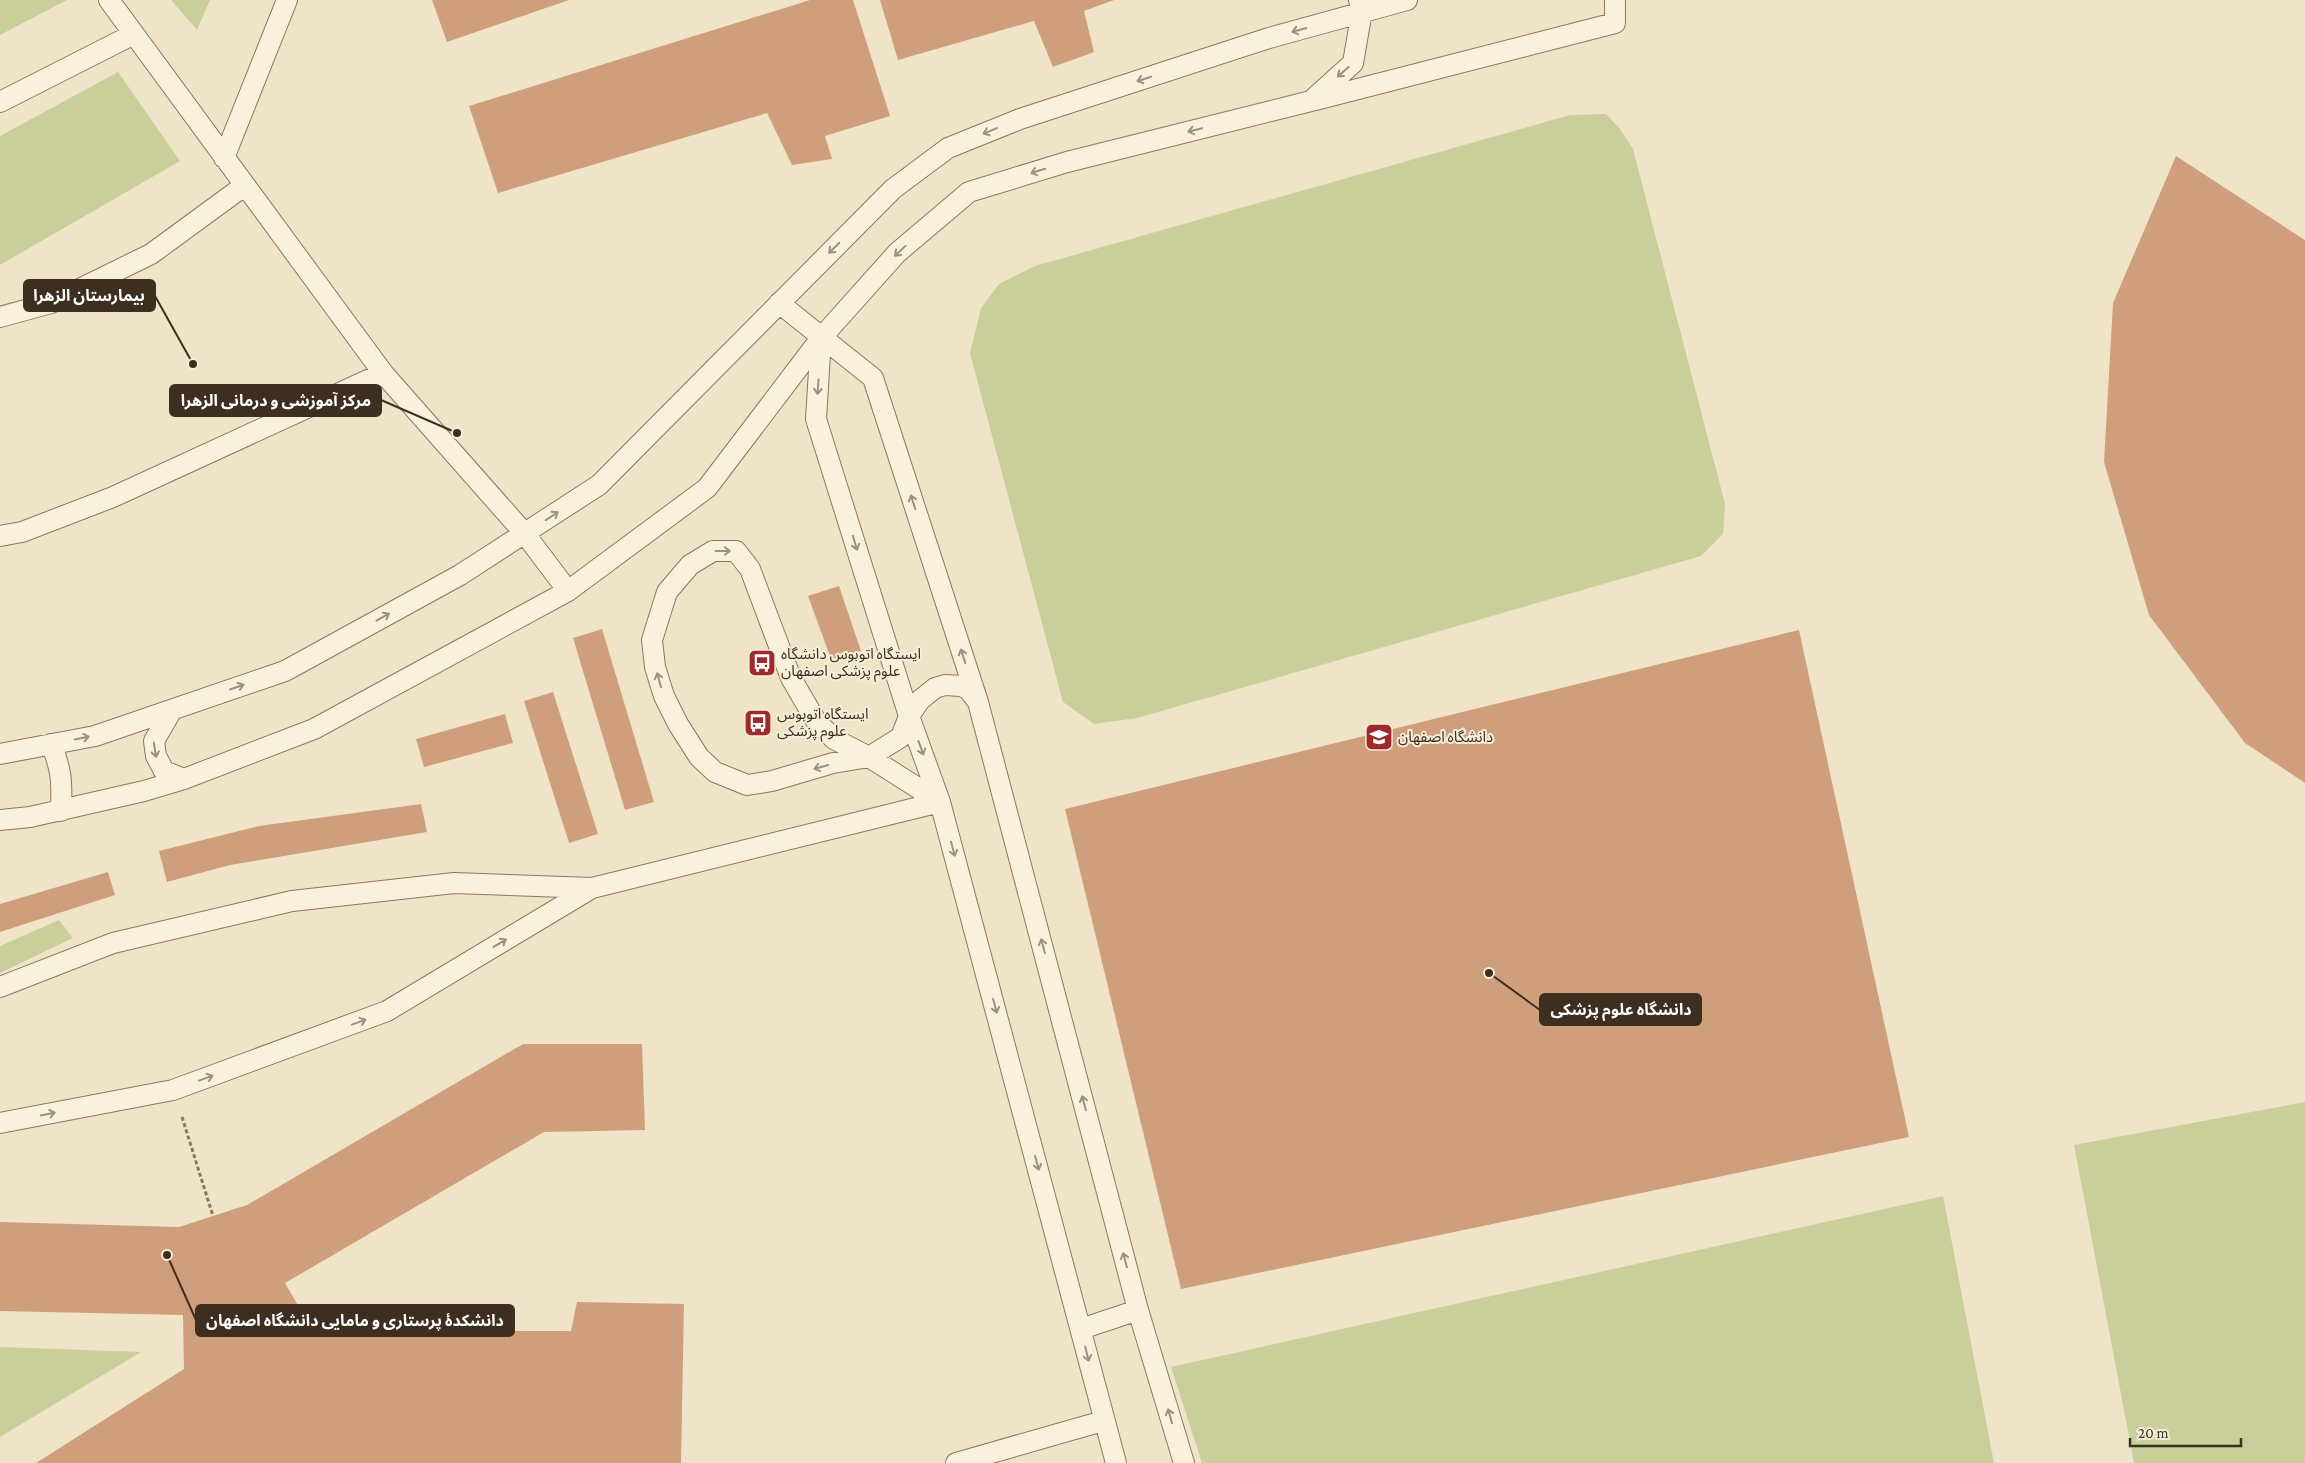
<svg xmlns="http://www.w3.org/2000/svg" width="2305" height="1463" font-family="'Crimson Pro','Noto Sans Arabic',serif">
	<style>
		.green { fill: #c9cf9b }
		.building { fill: #cf9f7d }
		.lines { fill: none; stroke-linecap: round; stroke-linejoin: round }
		.service-casing { stroke: #8d765c; stroke-width: 22 }
		.path { stroke: #8d765c; stroke-width: 3; stroke-dasharray: 4 2.5; stroke-linecap: butt }
		.service { stroke: #faf1dc; stroke-width: 20 }
		.oneway { stroke: #9c907e }
		.labels { text-anchor: middle; stroke-width: 4; stroke-linejoin: round; paint-order: stroke }
		.poi-label { font-size: 15px; fill: #3d2e20; stroke: #f7eed8; text-anchor: start }
		.leader { fill: none; stroke: #3d2e20; stroke-width: 2 }
		.callout-dot { fill: #3d2e20; stroke: #f7eed8; stroke-width: 2 }
		.callout { fill: #3d2e20; stroke: #3d2e20; stroke-width: 2 }
		.callout-label { font-size: 16px; text-anchor: middle; font-weight: bold; fill: #fff }
	</style>
	<rect width="100%" height="100%" fill="#f0e4c8"/>
	<path class="green" d="M0,0h67l-67,35z
		M171,0h39l-13,30z
		M118,72l62,89 -180,104v-129z
		M1606,114l14,15 13,20 92,355 -2,30 -22,22 -564,162 -43,6 -31,-22 -93,-349 11,-45 18,-24 36,-18 535,-151z
		M59,920l14,18 -73,35v-27z
		M2305,1102v361h-171l-60,-318z
		M1943,1196l51,267h-792l-31,-96z
		M0,1347l141,5 -141,85z"/>
	<path class="building" d="M432,0h137l-122,42z
		M810,0h43l37,116 -65,20 7,23 -40,6 -25,-52 -269,80 -29,-87z
		M880,0h234l-30,11 10,41 -41,15 -19,-46 -136,39z
		M2176,156l129,84v543l-60,-40 -96,-128 -45,-153 9,-159z
		M839,586l22,65 -30,8 -23,-63z
		M602,629l52,173 -29,8 -52,-172z
		M1799,630l110,507 -728,152 -116,-480z
		M553,692l45,142 -29,9 -45,-142z
		M505,714l8,29 -89,24 -8,-28z
		M421,804l6,28 -197,33 -63,17 -8,-31 100,-25z
		M108,872l7,23 -115,37v-28z
		M523,1044h119l3,86 -101,2 -259,151 28,48h258l6,-29 107,2 -3,159h-645l148,-94 -1,-54 -183,-4v-89l179,5 68,-22z"/>
	<g class="lines">
		<defs>
			<path id="service" d="M109,0l274,373 142,161 43,57
				M1315,100l300,-77v-23
				M0,102l134,-68
				M224,158l63,-158
				M779,303l94,75 105,324 160,608 46,153
				M0,317l51,-14 100,-49 93,-68
				M821,338l-5,81 93,297 31,86 176,661
				M0,536l22,-4 91,-35 270,-124
				M172,710l-18,31 2,15 8,15 20,8
				M51,744c11,26 11,39 10,67
				M0,754l95,-18 190,-65 175,-96 139,-90 294,-296 55,-41 72,-29 249,-81 138,-38
				M940,802l-71,-45 -35,-18 -18,-18 -25,-43 -41,-109 -14,-18h-23l-23,14 -23,27 -15,48 3,27 9,29 14,28 21,33 16,15 32,13 25,-4 61,-18 36,-6 32,-20 8,-21 11,-16 15,-12 10,-3 16,1 7,3 10,13
				M0,820l30,-3 114,-26 40,-12 130,-50 254,-138 139,-103 114,-150 76,-85 72,-61 98,-30 244,-61 42,-38 9,-52 -3,-11
				M592,888l348,-86
				M0,987l113,-44 179,-42 162,-18 138,5 -205,123 -214,79 -173,33
				M1081,1329l57,-19
				M956,1463l147,-42"/>
		</defs>
		<use href="#service" class="service-casing"/>
		<path class="path" d="M182,1117l31,99"/>
		<use href="#service" class="service"/>
	</g>
	<defs><path id="oneway-shaft" d="M-6 0H5M1.5-3L5.5 0L1.5 3" fill="none" stroke-width="1.6" stroke-linecap="round" stroke-linejoin="round" transform="scale(1.25)"/></defs>
	<g class="oneway">
		<use href="#oneway-shaft" transform="translate(1299 30) rotate(164)"/>
		<use href="#oneway-shaft" transform="translate(1343 72) rotate(139)"/>
		<use href="#oneway-shaft" transform="translate(1144 79) rotate(162)"/>
		<use href="#oneway-shaft" transform="translate(1195 130) rotate(166)"/>
		<use href="#oneway-shaft" transform="translate(990 131) rotate(158)"/>
		<use href="#oneway-shaft" transform="translate(1038 171) rotate(163)"/>
		<use href="#oneway-shaft" transform="translate(834 248) rotate(135)"/>
		<use href="#oneway-shaft" transform="translate(900 251) rotate(137)"/>
		<use href="#oneway-shaft" transform="translate(818 387) rotate(94)"/>
		<use href="#oneway-shaft" transform="translate(913 502) rotate(-108)"/>
		<use href="#oneway-shaft" transform="translate(552 516) rotate(-33)"/>
		<use href="#oneway-shaft" transform="translate(855 543) rotate(73)"/>
		<use href="#oneway-shaft" transform="translate(723 551)"/>
		<use href="#oneway-shaft" transform="translate(383 617) rotate(-29)"/>
		<use href="#oneway-shaft" transform="translate(963 656) rotate(-108)"/>
		<use href="#oneway-shaft" transform="translate(659 680) rotate(-106)"/>
		<use href="#oneway-shaft" transform="translate(237 687) rotate(-19)"/>
		<use href="#oneway-shaft" transform="translate(82 738) rotate(-11)"/>
		<use href="#oneway-shaft" transform="translate(921 748) rotate(70)"/>
		<use href="#oneway-shaft" transform="translate(155 750) rotate(81)"/>
		<use href="#oneway-shaft" transform="translate(821 767) rotate(164)"/>
		<use href="#oneway-shaft" transform="translate(953 849) rotate(75)"/>
		<use href="#oneway-shaft" transform="translate(500 943) rotate(-31)"/>
		<use href="#oneway-shaft" transform="translate(1043 946) rotate(-105)"/>
		<use href="#oneway-shaft" transform="translate(995 1006) rotate(75)"/>
		<use href="#oneway-shaft" transform="translate(359 1022) rotate(-20)"/>
		<use href="#oneway-shaft" transform="translate(206 1078) rotate(-20)"/>
		<use href="#oneway-shaft" transform="translate(1084 1103) rotate(-105)"/>
		<use href="#oneway-shaft" transform="translate(48 1114) rotate(-11)"/>
		<use href="#oneway-shaft" transform="translate(1037 1163) rotate(75)"/>
		<use href="#oneway-shaft" transform="translate(1125 1260) rotate(-105)"/>
		<use href="#oneway-shaft" transform="translate(1087 1354) rotate(76)"/>
		<use href="#oneway-shaft" transform="translate(1170 1416) rotate(-106)"/>
	</g>
	<defs>
		<symbol id="bus-square" viewBox="-11 -11 22 22"><rect x="-9" y="-9" width="18" height="18" rx="4" fill="#9e2a2b" stroke="#f7eed8"/><path d="M-5-6H5V4H4V6H2V4H-2V6H-4V4H-5ZM-3.5-4V0h7V-4ZM-3.5 1.2v1.5H-2V1.2ZM2 1.2v1.5H3.5V1.2Z" fill="#fff"/></symbol>
		<symbol id="university-square" viewBox="-11 -11 22 22"><rect x="-9" y="-9" width="18" height="18" rx="4" fill="#9e2a2b" stroke="#f7eed8"/><path d="M0-5L7-2L0 1L-7-2ZM-4 1L0 2.5L4 1V4Q0 6-4 4Z" fill="#fff"/></symbol>
	</defs>
	<g fill-rule="evenodd">
		<use href="#bus-square" x="746" y="647" width="32" height="32"/>
		<use href="#bus-square" x="742" y="707" width="32" height="32"/>
		<use href="#university-square" x="1363" y="721" width="32" height="32"/>
	</g>
	<g class="labels">
		<g class="poi-label">
			<text x="781" y="659">ایستگاه اتوبوس دانشگاه<tspan x="781" dy="17">علوم پزشکی اصفهان</tspan></text>
			<text x="777" y="719">ایستگاه اتوبوس<tspan x="777" dy="17">علوم پزشکی</tspan></text>
			<text x="1398" y="742">دانشگاه اصفهان</text>
		</g>
	</g>
	<path class="leader" d="M193 364L155 296M457 433L381 400M1489 973L1540 1010M167 1255L196 1320"/>
	<g class="callout-dot">
		<circle cx="193" cy="364" r="5"/>
		<circle cx="457" cy="433" r="5"/>
		<circle cx="1489" cy="973" r="5"/>
		<circle cx="167" cy="1255" r="5"/>
	</g>
	<g class="callout">
		<rect x="24" y="280" width="131" height="31" rx="5"/>
		<rect x="170" y="385" width="211" height="31" rx="5"/>
		<rect x="1540" y="994" width="161" height="31" rx="5"/>
		<rect x="196" y="1305" width="318" height="31" rx="5"/>
	</g>
	<g class="callout-label">
		<text x="89" y="301">بیمارستان الزهرا</text>
		<text x="276" y="406">مرکز آموزشی و درمانی الزهرا</text>
		<text x="1621" y="1015">دانشگاه علوم پزشکی</text>
		<text x="355" y="1326">دانشکدهٔ پرستاری و مامایی دانشگاه اصفهان</text>
	</g>
	<path d="M2130 1438v8h111v-8" fill="none" stroke="#3d2e20" stroke-width="2.5"/>
	<text x="2138" y="1438" font-size="15" fill="#3d2e20" stroke="#f7eed8" stroke-width="4" paint-order="stroke">20 m</text>
</svg>
